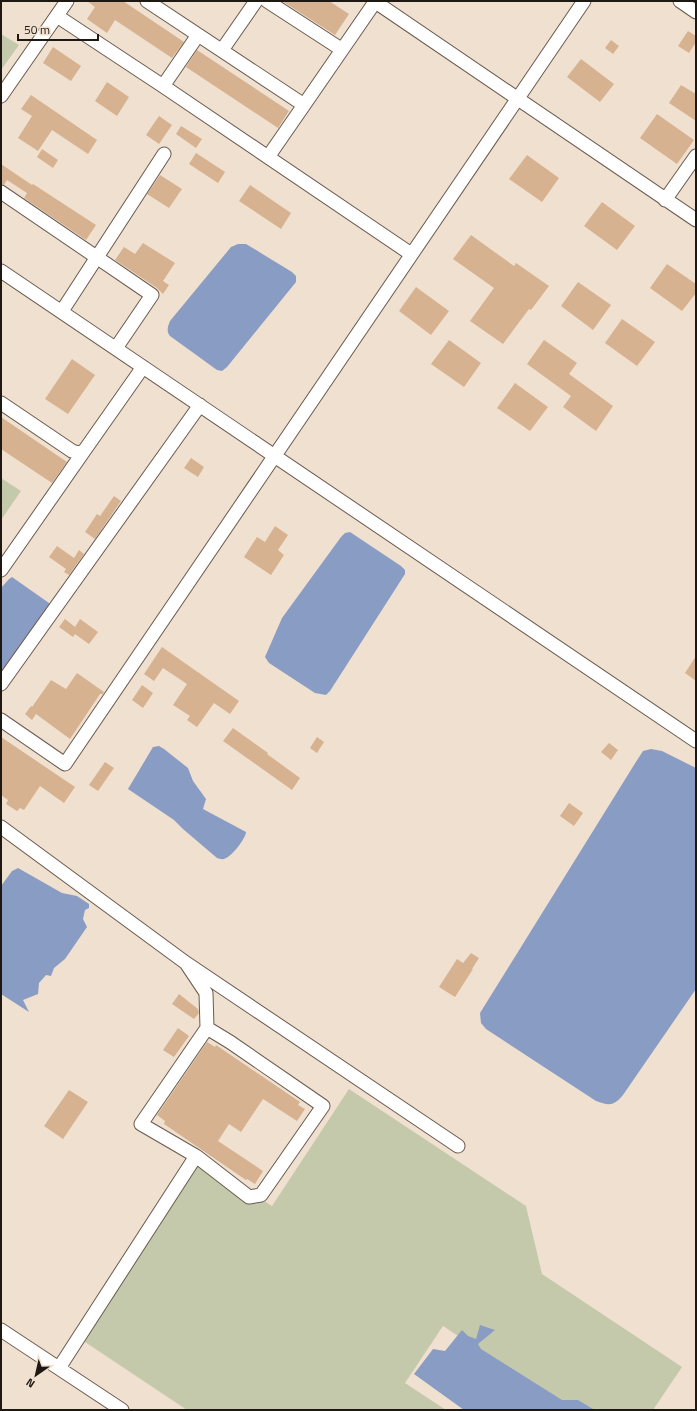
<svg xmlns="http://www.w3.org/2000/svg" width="697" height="1411" font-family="'Titillium Web',sans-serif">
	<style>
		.green { fill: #c5c9ab }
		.water { fill: #899cc4 }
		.building { fill: #d7b290 }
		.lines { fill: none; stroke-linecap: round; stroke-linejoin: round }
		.minor-casing { stroke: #695b4e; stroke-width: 15 }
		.minor { stroke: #fff; stroke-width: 13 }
	</style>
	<rect width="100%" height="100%" fill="#f0e0d0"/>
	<path class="green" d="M1,34l18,11 -18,25z
		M1,478l20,13 -20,29z
		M349,1089l177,117 16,68 140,93 -29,43h-82l-128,-84 -38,57 41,27h-259l-111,-74 120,-180 76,50z"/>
	<path class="water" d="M238,244h8l46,28 4,4v6l-69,85 -5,4 -5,-1 -47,-34c-4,-5 -2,-10 0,-15l61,-74z
		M350,532l51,34 4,4v4l-75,117 -4,4 -11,-2 -46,-30 -4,-6 17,-39 59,-81 4,-4z
		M12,577l37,26 1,2 -49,71v-88l8,-9z
		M159,746l5,3 24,19 5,13 13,18 -3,10 43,23c0,6 -14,24 -20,26 -3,2 -6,1 -9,0l-34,-29 -9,-9 -46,-31 25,-42z
		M651,749l11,2 34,17v221l-73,106c-9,11 -14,11 -27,6l-110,-72 -5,-6 -1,-10 154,-248 9,-14z
		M18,868l44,25 15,3 12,8v4l-4,2 -2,9 4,8 -22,32 -11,9 -3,8 -5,-1 -7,8 -1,11 -15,6 6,12 -28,-18v-108l11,-15z
		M480,1325l15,5 -17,14 3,5 81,51h16l15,9 -1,1h-128l-50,-36 19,-25 12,2 17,-21 6,6 8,3z"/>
	<path class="building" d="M87,1h36l61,41 -12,16 -57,-38 -8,13 -20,-14 8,-12z
		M282,1h47l20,13 -14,21z
		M688,31l8,5v6l-7,11 -11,-7z
		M611,40l8,6 -6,8 -8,-6z
		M53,47l28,19 -10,15 -28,-18z
		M197,50l92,61 -11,17 -92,-61z
		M581,59l33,25 -14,18 -33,-25z
		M107,82l22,15 -12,19 -22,-15z
		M681,85l15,9v27l-27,-18z
		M31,95l66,45 -9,14 -36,-24 -14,21 -20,-13 14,-22 -11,-7z
		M657,114l37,26 -17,24 -37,-26z
		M159,116l13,9 -13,19 -13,-9z
		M181,126l21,13 -6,9 -20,-14z
		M42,149l16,11 -5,8 -16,-11z
		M196,153l29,19 -7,11 -29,-19z
		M527,155l32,23 -17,24 -33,-23z
		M1,164l31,21 1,-1 63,41 -10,15 -62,-42 3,-5 -20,-13 -3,5 -3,-1z
		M160,175l22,14 -13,19 -22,-14z
		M250,185l41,28 -10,16 -42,-28z
		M602,202l33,24 -18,24 -33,-24z
		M471,235l43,31 2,-3 33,23 -18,24 -2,-1 -26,35 -33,-23 24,-33 -41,-29z
		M143,243l32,20 -12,18 6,4 -6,9 -6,-6 -42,-28 9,-13 11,7z
		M667,264l29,20v9l-14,18 -32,-23z
		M578,282l33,23 -18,25 -32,-24z
		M416,287l33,24 -18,24 -32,-24z
		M622,319l33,23 -18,24 -32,-23z
		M449,340l32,23 -17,24 -33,-23z
		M544,340l33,23 -8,11 44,32 -17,25 -33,-24 8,-11 -44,-32z
		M72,359l23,16 -27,39 -23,-15z
		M515,383l33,24 -18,24 -33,-23z
		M1,417l66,45 -15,21 -51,-34z
		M191,458l13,9 -6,10 -14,-9z
		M114,496l7,5 -26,38 -10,-7 12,-18 3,2z
		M275,526l13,9 -10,15 6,5 -13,20 -27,-18 13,-20 8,5z
		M57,546l17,12 5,-8 5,4 -15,21 -5,-3 2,-3 -17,-12z
		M65,619l10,8 5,-8 18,13 -9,12 -14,-10 -2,3 -14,-10z
		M162,647l77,54 -9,13 -16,-11 -17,24 -10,-7 3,-4 -17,-11 14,-21 -24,-16 -9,13 -10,-7z
		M696,656v25l-11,-8z
		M77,673l27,19 -1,2h-3l-30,45 -34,-25 -4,6 -7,-6 6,-8 1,1 19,-27 15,9z
		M142,685l11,8 -10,15 -11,-8z
		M233,728l35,25 -1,1 33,24 -8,12 -69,-49z
		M1,737l74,50 -11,16 -24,-17 -16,24 -4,-2 -3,3 -11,-7 2,-4 -7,-5z
		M317,737l7,5 -7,11 -7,-5z
		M609,743l9,7 -7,10 -10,-8z
		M105,762l9,6 -16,23 -9,-6z
		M569,803l14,10 -9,13 -14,-10z
		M471,953l8,5 -7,11h1l-18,28 -16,-10 18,-28 6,4z
		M179,994l19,15 1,4 -5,6 -22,-15z
		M178,1028l11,8 -15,21 -11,-7z
		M207,1042l8,5 1,-2 84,57 -2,3 7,4 -8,12 -34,-22 -22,33 -12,-8 -11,17 45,30 -8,13 -8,-5 -1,1 -82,-56 1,-3 -8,-6z
		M69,1090l19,12 -25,37 -19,-13z"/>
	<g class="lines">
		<defs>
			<path id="minor" d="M147,1l157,104 71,-103
				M267,1l74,48
				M374,1l322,219
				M680,1l16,11
				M57,16l106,70 248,168
				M222,50l34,-49
				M163,86l35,-51
				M1,96l66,-95
				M268,157l36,-52
				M1,192l151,103 -36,53
				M665,200l31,-44
				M1,271l695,470
				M62,311l102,-157
				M1,403l71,48c5,2 7,2 12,0l59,-84
				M1,570l83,-119
				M1,684l199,-279
				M1,720l64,44 519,-763
				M1,827l185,136 272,183
				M196,1156l-55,-32 66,-96
				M1,1330l121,80
				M59,1368l137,-212 53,41 12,-2 62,-89 -93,-64 -23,-14 -1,-35 -20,-30"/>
		</defs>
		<use href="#minor" class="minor-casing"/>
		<use href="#minor" class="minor"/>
	</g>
	<rect width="697" height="1411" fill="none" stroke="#1e1812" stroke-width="4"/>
	<g transform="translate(36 1375) rotate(214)" stroke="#f0e0d0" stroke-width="3" paint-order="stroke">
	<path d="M0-3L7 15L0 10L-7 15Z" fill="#1e1812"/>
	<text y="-6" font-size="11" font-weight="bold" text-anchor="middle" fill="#1e1812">N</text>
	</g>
	<path d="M18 34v6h80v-6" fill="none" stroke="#1e1812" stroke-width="2"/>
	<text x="24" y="34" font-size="12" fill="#1e1812" stroke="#f0e0d0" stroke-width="3" paint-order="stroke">50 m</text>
</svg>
